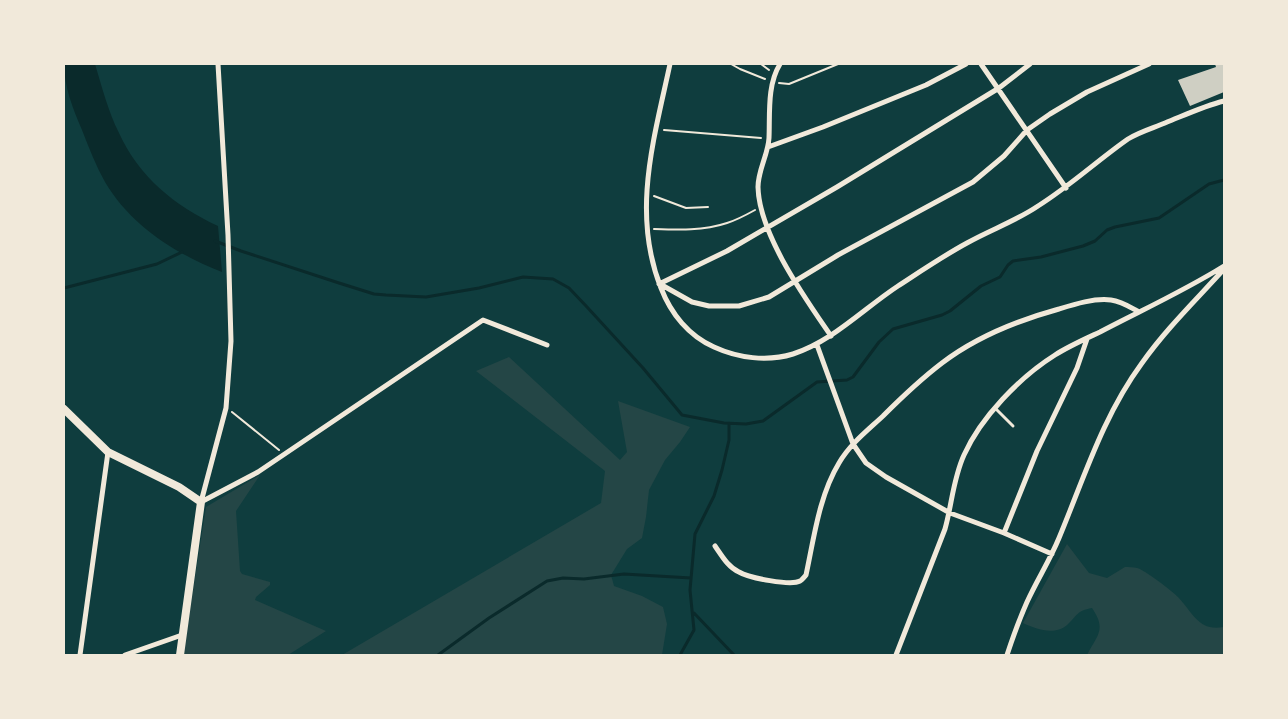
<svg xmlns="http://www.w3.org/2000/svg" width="1288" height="719" font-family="'Archivo Narrow',sans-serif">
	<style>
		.green { fill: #244646 }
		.water { fill: #0a2a2b }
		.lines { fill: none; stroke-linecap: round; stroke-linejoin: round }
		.stream { stroke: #0a2a2b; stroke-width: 3 }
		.building { fill: #cfcfc3 }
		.path { stroke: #f1e9da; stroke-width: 2 }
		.service { stroke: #f1e9da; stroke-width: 3 }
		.minor { stroke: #f1e9da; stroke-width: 5 }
		.tertiary { stroke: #f1e9da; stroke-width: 8 }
	</style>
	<rect width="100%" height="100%" fill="#0f3d3e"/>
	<path class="green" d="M509,357l111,103 7,-8 -9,-51 72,26 -10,15 -15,18 -16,30 -3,27 -4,21 -15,11 -16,26 3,11 28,10 21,11 4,17 -5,31h-320l259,-152 4,-32 -129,-100z
		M260,475l-24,36 4,60 2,3 28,8v3l-14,12 -1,3 71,31 -38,24h-105l23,-148z
		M1067,544l22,29 18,5 18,-11c4,0 8,0 12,1 8,2 35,23 41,29 15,16 21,35 46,30v28h-137c10,-20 20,-25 5,-47 -16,3 -14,7 -25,17 -13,11 -31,4 -44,-2z"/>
	<path class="water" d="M64,64h31c7,23 13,47 24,69 20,44 56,73 99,93l4,46c-46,-18 -91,-46 -117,-90 -9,-16 -16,-34 -23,-52 -9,-21 -18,-44 -18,-66z"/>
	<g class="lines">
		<path class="stream" d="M215,241l26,10 98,32 35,11 12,1 40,2 53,-9 44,-11 30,2 16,9 18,19 56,61 39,47 42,8 22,1 17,-3 54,-39 30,-2 6,-3 26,-35 14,-13 49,-14 8,-4 31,-25 19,-9 8,-12 5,-4 28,-4 42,-11 12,-5 12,-11 8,-3 44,-9 50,-34 15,-4
			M64,288l93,-24 25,-12
			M694,613l40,42
			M438,655l51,-37 58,-37 16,-3 21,1 40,-5 67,4
			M680,655l14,-25 -4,-40 5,-56 19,-38 8,-26 7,-30v-17"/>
	</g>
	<path class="building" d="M1215,64h9v28l-34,14 -12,-26 38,-13z"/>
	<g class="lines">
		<path class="path" d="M731,64l9,5 25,10
			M761,64l8,6
			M779,83l10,1 49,-20
			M664,130l97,8
			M654,196l32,12 22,-1
			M654,229c25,1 49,2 73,-6 10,-3 19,-8 28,-13
			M232,412l47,38"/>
		<path class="service" d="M995,408l18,18"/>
		<path class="minor" d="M670,64c-16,75 -39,149 -9,224 10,26 28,48 53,59 24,11 53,15 79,7 40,-13 70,-45 105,-68 23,-15 45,-30 69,-43 23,-13 49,-22 71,-37 32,-20 60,-46 90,-67 11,-7 25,-11 37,-16 20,-8 39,-17 59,-22
			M780,64c-13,21 -10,50 -11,74 -1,17 -11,32 -11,49 1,47 47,111 73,149
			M981,64l85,124
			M768,147l55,-20 103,-42 40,-21
			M659,284l68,-33 110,-64 162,-99 31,-24
			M660,284l32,18 17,4h30l30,-9 69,-42 135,-73 31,-26 23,-26 23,-16 37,-22 62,-28
			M817,345l36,99 13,19 20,14 64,36 54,20 48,21
			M201,502l25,-94 5,-67 -3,-106 -10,-171
			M201,502l57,-30 225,-152 64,25
			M1004,533l33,-82 40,-83 10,-29
			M715,546c7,10 13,21 24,26 10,6 52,14 61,9 2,-1 5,-5 6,-6 8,-37 13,-79 33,-112 11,-19 28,-32 44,-47 19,-19 38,-37 59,-53 34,-26 77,-43 117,-54 16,-5 35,-11 52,-9 10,1 19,7 28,12
			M80,655l28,-203
			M125,655l57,-20
			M896,655l49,-126c7,-25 8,-50 19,-74 17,-38 56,-78 91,-100 14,-9 30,-16 45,-23 42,-22 84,-41 124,-66
			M1007,655c6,-18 12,-35 20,-53 10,-22 23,-42 32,-64 25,-60 44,-122 83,-175 24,-34 54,-63 82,-94"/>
		<path class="tertiary" d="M64,409l44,43 71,35 22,15 -21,153"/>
	</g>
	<rect width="1288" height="719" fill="none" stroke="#f1e9da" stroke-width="130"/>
</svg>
